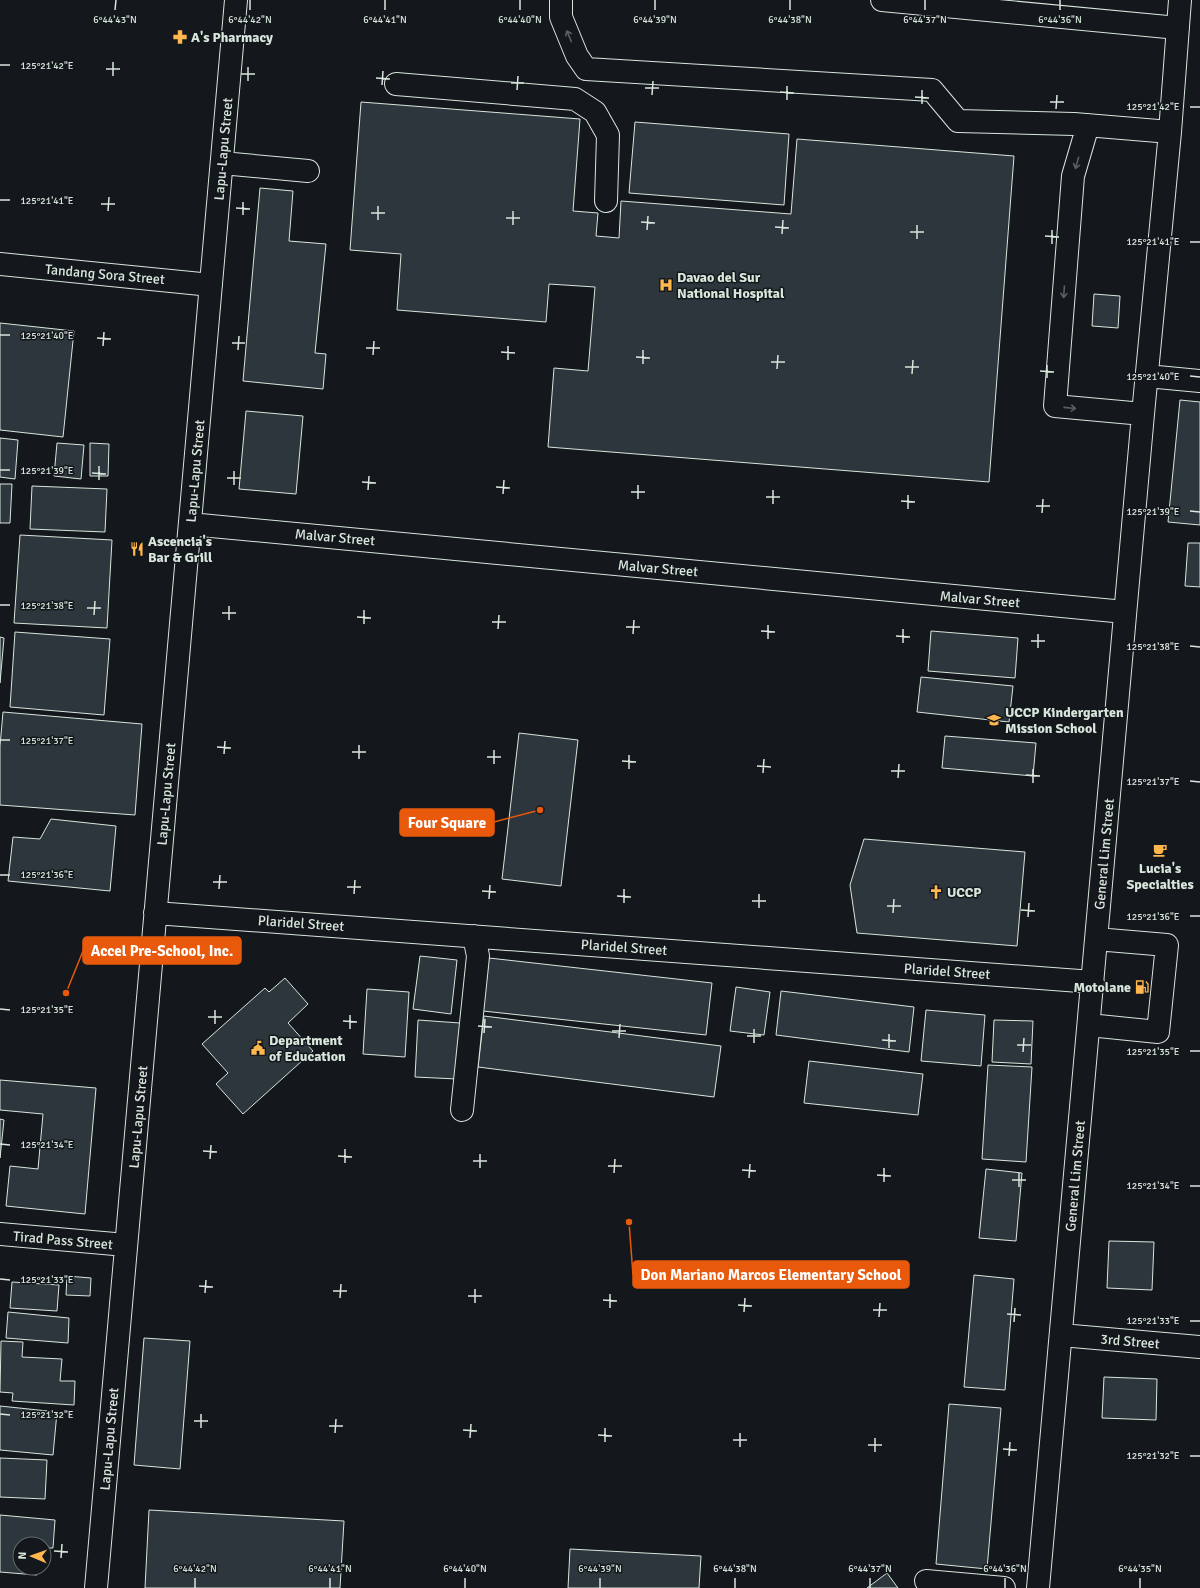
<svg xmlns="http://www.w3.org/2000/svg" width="1200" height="1588" font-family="Signika,sans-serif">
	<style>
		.building { fill: #2c363c; stroke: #d8e6dc }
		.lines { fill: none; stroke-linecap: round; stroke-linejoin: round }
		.minor-casing { stroke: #d8e6dc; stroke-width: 24 }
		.minor { stroke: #14181c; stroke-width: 22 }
		.oneway { stroke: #59605f }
		.ticks { fill: none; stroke: #d8e6dc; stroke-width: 1.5 }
		.labels { text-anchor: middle; stroke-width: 3; stroke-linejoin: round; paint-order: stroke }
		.poi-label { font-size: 14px; font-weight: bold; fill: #d8e6dc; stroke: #14181c; text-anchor: start }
		.street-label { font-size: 14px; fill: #d8e6dc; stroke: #14181c }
		.ticks-label { font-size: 10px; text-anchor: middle; fill: #d8e6dc; stroke: #14181c; stroke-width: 3; stroke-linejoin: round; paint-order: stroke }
		.leader { fill: none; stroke: #e8590c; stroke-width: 1.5 }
		.callout-dot { fill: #e8590c; stroke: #14181c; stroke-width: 1.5 }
		.callout { fill: #e8590c; stroke: #e8590c; stroke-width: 1.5 }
		.callout-label { font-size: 15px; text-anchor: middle; font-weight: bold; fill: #fff }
	</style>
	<rect width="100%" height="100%" fill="#14181c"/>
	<path class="building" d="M361,102l219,17 -7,92 25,2 -2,23 23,2 2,-37 170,13 6,-75 217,17 -25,326 -441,-35 6,-79 34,3 7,-84 -46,-3 -3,38 -149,-12 4,-56 -51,-4z
		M635,122l154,12 -5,71 -155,-12z
		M260,188l33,3 -4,50 37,3 -11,109 11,1 -3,35 -80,-8z
		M1094,294l26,2 -2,32 -26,-2z
		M0,323l74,8 -11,106 -63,-7z
		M1180,400l20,2v123l-32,-3z
		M246,411l57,5 -7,78 -57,-5z
		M0,438l18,2 -3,39 -15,-2z
		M57,443l27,2 -3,34 -27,-3z
		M90,443l19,1 -1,32h-18z
		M0,484h12l-2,39h-10z
		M32,486l75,3 -2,43 -75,-3z
		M20,535l92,5 -5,88 -93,-5z
		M1188,543h12v44l-15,-1z
		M931,631l87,7 -3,40 -87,-7z
		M15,632l95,7 -6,76 -94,-8z
		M0,637l4,1 -4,45z
		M921,677l92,9 -4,36 -92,-10z
		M3,712l139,12 -7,91 -135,-10v-59z
		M519,733l59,7 -17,146 -59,-7z
		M945,736l91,7 -3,33 -91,-8z
		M51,819l65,7 -6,65 -102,-10 5,-44 27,2z
		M864,839l161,13 -8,94 -160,-13 -7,-48z
		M420,956l37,4 -6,54 -38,-5z
		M489,958l223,25 -6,52 -223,-24z
		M285,978l23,26 -20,19 25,28 -70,63 -27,-30 12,-11 -26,-29 63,-56 4,4z
		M736,987l34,5 -6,43 -34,-4z
		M367,989l42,3 -4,65 -42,-3z
		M781,991l133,16 -5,45 -133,-17z
		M926,1010l59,5 -4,51 -60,-5z
		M484,1016l237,30 -7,51 -236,-30z
		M418,1020l42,3 -3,56 -42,-2z
		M994,1020l39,1 -2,43 -39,-2z
		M809,1061l114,13 -5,41 -114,-12z
		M988,1065l44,2 -6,95 -44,-3z
		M0,1080l96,8 -11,126 -79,-8 4,-40 28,3 5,-55 -43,-4z
		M0,1119l4,1 -4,38z
		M986,1169l36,4 -6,68 -37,-3z
		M1109,1241l45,1 -2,48 -45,-2z
		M974,1275l40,4 -9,111 -41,-3z
		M67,1276l24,2 -1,18 -24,-1z
		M12,1282l47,3 -2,26 -47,-3z
		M8,1312l61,6 -1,25 -62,-5z
		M144,1338l46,3 -10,128 -46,-4z
		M1,1341l22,1 -1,15 40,2 -2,22h15l-1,24 -62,-4 1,-8 -13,-1z
		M1104,1377l53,2 -1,41 -54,-2z
		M949,1404l52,4 -14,161 -51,-5z
		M0,1406l57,6 -4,43 -53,-5z
		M0,1458l47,2 -2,39 -45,-2z
		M149,1510l195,11 -4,67h-195z
		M0,1515l55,5 -2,28h-9v-4h-24v24h18l-1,7 -37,-3z
		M570,1549l131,7 -2,32h-131z
		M887,1573l11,15h-31z"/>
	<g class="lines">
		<defs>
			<path id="minor" d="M561,0v17l16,39 9,13
				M882,0l296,28
				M586,69l346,21 26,31 116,3 96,8
				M396,84l179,15 20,13 13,23 -2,66
				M1088,125l-15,51 -18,230 88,8
				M222,163l86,8
				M0,264l211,21
				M1147,376l53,5
				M190,524l935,88
				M155,913l938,69
				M1089,1025l69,7 9,-87 -71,-6
				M462,1110l16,-154 -4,-20
				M0,1234l126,11
				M1061,1335l139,12
				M926,1581l78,7
				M96,1588l140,-1588
				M1038,1588l105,-1174 27,-282 10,-132"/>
		</defs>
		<use href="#minor" class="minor-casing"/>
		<use href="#minor" class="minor"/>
	</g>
	<defs><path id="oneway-shaft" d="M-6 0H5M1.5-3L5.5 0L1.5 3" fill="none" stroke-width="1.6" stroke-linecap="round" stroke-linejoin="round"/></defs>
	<g class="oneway">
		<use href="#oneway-shaft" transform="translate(569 36) rotate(-112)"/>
		<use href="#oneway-shaft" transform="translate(1077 163) rotate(106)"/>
		<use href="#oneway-shaft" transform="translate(1064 292) rotate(94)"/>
		<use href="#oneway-shaft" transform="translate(1070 408) rotate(6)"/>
	</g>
	<path class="ticks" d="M115,10l1,-10M250,10v-10M385,10v-10M520,10v-10M655,10v-10M790,10v-10M925,10v-10M1060,10v-10M0,65h10M106,69h14M241,74h14M113,76v-14M376,78l14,1M248,81v-14M511,83h13M382,85l1,-14M645,88h14M517,90l1,-14M780,92l14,1M652,95l1,-14M915,97l14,1M787,100v-14M1050,102h14M922,104v-14M1190,107h10M1056,109l1,-14M0,200h10M101,204h14M236,208l14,1M108,211l1,-14M371,213h14M243,215v-13M506,218h14M378,220v-14M641,222l14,1M513,225v-14M775,227l14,1M647,230l1,-14M910,232h14M782,234l1,-14M1045,236l14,1M917,239v-14M1190,242h10M1052,244v-14M0,335h10M97,338l14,1M232,343h13M103,346l1,-14M366,348h14M238,350l1,-14M501,352l14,1M373,355l1,-14M636,357l14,1M508,360v-14M771,362h14M643,364v-14M905,367h14M777,369l1,-14M1040,371l14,1M912,374l1,-14M1190,376l10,1M1047,378v-13M0,470h10M92,473l14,1M227,478h14M99,480v-14M362,482l14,1M234,485v-14M496,487l14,1M368,490l1,-14M631,492h14M503,494l1,-14M766,497h14M638,499v-14M901,501l14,1M773,504v-14M1036,506h14M908,509v-14M1190,511l10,1M1042,513l1,-14M0,605h10M87,608h14M222,613h14M94,615l1,-14M357,617l14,1M229,620v-14M492,622h14M364,624v-14M626,627h14M498,629l1,-14M761,631l14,1M633,634l1,-14M896,636l14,1M768,639v-14M1031,641h14M903,643v-14M1190,646l10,1M1038,648v-14M0,740h10M217,747l14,1M352,752h14M224,754l1,-13M487,757h14M359,759v-14M622,761l14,1M494,764v-14M757,766l14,1M629,769v-14M891,771h14M763,773l1,-14M1026,775l14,1M898,778l1,-14M1190,781l10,1M1033,783v-14M0,875h10M213,882h14M347,887h14M219,889l1,-14M482,891l14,1M354,894l1,-14M617,896l14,1M489,899l1,-14M752,901h14M624,903v-14M887,906h14M759,908v-14M1021,910l14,1M893,913l1,-14M1190,916h10M1028,917l1,-14M0,1009l10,1M208,1017h14M343,1021l14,1M215,1024v-14M478,1026l14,1M350,1029v-14M612,1031h14M484,1033l1,-14M747,1036h14M619,1038l1,-14M882,1040l14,1M754,1043v-14M1017,1045h14M889,1048v-14M1190,1051h10M1023,1052l1,-14M0,1144l10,1M203,1151l14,1M338,1156l14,1M210,1159l1,-14M473,1161h14M345,1163v-14M608,1166h14M480,1168v-14M742,1170l14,1M614,1173l1,-14M877,1175l14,1M749,1178l1,-14M1012,1180h14M884,1182v-14M1190,1186h10M1019,1187v-14M0,1279l10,1M199,1286l14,1M333,1291h14M205,1293l1,-13M468,1296h14M340,1298l1,-14M603,1300l14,1M475,1303v-14M738,1305l14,1M610,1308v-14M873,1310h14M744,1312l1,-14M1007,1314l14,1M879,1317l1,-14M1190,1321h10M1014,1322l1,-14M0,1414l10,1M194,1421h14M329,1426h14M201,1428v-14M463,1430l14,1M335,1433l1,-14M598,1435l14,1M470,1438l1,-14M733,1440h14M605,1442v-14M868,1445h14M740,1447v-14M1003,1449l14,1M875,1452v-14M1009,1456l1,-14M1190,1456h10M54,1551l14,1M61,1558l1,-14M195,1588v-10M330,1588v-10M465,1588v-10M600,1588v-10M735,1588v-10M870,1588v-10M1005,1588v-10M1140,1588v-10"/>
	<defs>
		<symbol id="pharmacy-bare" viewBox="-9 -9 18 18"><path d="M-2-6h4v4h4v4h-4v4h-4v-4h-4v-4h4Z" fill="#ffb74d" stroke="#14181c" stroke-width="2.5" paint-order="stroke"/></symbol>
		<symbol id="hospital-bare" viewBox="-9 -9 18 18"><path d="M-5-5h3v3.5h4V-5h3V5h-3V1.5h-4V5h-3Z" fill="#ffb74d" stroke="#14181c" stroke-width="2.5" paint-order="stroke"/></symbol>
		<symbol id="restaurant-bare" viewBox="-9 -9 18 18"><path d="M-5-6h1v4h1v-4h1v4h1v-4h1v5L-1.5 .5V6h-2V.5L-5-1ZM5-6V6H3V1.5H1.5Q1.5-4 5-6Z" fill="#ffb74d" stroke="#14181c" stroke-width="2.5" paint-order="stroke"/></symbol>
		<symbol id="school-bare" viewBox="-9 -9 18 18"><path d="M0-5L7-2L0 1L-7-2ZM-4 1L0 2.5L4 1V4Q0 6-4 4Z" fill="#ffb74d" stroke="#14181c" stroke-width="2.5" paint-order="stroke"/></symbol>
		<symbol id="cafe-bare" viewBox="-9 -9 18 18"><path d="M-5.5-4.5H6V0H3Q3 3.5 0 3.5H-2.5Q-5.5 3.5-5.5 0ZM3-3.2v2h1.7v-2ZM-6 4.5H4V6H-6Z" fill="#ffb74d" stroke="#14181c" stroke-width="2.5" paint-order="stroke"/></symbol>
		<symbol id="church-bare" viewBox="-9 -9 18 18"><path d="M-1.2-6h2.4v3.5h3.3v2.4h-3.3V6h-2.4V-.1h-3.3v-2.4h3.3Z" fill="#ffb74d" stroke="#14181c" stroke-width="2.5" paint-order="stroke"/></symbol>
		<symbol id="fuel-bare" viewBox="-9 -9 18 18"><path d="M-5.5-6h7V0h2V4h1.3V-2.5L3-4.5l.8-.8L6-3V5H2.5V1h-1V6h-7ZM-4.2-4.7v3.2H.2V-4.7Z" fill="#ffb74d" stroke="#14181c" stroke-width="2.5" paint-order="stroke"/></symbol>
		<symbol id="civic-bare" viewBox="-9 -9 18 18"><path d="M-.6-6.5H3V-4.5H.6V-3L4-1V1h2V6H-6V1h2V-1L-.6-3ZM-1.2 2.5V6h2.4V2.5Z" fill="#ffb74d" stroke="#14181c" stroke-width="2.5" paint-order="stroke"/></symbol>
	</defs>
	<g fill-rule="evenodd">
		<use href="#pharmacy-bare" x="170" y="27" width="20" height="20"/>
		<use href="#hospital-bare" x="656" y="275" width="20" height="20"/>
		<use href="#restaurant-bare" x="127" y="539" width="20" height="20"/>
		<use href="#school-bare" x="984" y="710" width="20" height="20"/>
		<use href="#cafe-bare" x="1150" y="840" width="20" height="20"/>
		<use href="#church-bare" x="926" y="882" width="20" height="20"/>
		<use href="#fuel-bare" x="1132" y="977" width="20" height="20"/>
		<use href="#civic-bare" x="248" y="1038" width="20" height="20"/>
	</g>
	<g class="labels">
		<g class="poi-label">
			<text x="191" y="42">A's Pharmacy</text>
			<text x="677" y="282">Davao del Sur<tspan x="677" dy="16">National Hospital</tspan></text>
			<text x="148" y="546">Ascencia's<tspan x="148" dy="16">Bar &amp; Grill</tspan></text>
			<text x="1005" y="717">UCCP Kindergarten<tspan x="1005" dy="16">Mission School</tspan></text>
			<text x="1160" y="873" text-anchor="middle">Lucia's<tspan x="1160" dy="16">Specialties</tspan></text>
			<text x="947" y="897">UCCP</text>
			<text x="1131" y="992" text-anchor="end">Motolane</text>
			<text x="269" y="1045">Department<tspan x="269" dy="16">of Education</tspan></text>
		</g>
		<g class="street-label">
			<text transform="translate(223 149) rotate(-85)" y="5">Lapu-Lapu Street</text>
			<text transform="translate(105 274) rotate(5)" y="5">Tandang Sora Street</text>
			<text transform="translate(195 471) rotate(-85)" y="5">Lapu-Lapu Street</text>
			<text transform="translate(335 537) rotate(5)" y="5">Malvar Street</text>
			<text transform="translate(658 568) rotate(5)" y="5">Malvar Street</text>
			<text transform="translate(980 599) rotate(5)" y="5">Malvar Street</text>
			<text transform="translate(166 794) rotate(-85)" y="5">Lapu-Lapu Street</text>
			<text transform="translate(1104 854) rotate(-85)" y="5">General Lim Street</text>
			<text transform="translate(301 923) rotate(4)" y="5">Plaridel Street</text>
			<text transform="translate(624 947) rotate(4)" y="5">Plaridel Street</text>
			<text transform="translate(947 971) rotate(4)" y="5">Plaridel Street</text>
			<text transform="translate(138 1117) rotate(-85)" y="5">Lapu-Lapu Street</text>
			<text transform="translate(1075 1176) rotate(-85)" y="5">General Lim Street</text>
			<text transform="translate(63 1240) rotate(5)" y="5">Tirad Pass Street</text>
			<text transform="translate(1130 1341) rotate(5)" y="5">3rd Street</text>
			<text transform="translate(109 1439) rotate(-85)" y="5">Lapu-Lapu Street</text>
		</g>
	</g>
	<g class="ticks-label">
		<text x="115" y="23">6°44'43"N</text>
		<text x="250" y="23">6°44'42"N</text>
		<text x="385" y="23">6°44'41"N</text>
		<text x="520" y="23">6°44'40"N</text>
		<text x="655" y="23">6°44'39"N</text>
		<text x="790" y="23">6°44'38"N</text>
		<text x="925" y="23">6°44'37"N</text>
		<text x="1060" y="23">6°44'36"N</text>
		<text x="47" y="69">125°21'42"E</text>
		<text x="1153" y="110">125°21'42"E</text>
		<text x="47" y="204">125°21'41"E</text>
		<text x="1153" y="245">125°21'41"E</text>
		<text x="47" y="339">125°21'40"E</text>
		<text x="1153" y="380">125°21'40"E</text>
		<text x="47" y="474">125°21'39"E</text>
		<text x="1153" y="515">125°21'39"E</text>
		<text x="47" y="609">125°21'38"E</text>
		<text x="1153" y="650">125°21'38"E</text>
		<text x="47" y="744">125°21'37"E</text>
		<text x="1153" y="785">125°21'37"E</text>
		<text x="47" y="878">125°21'36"E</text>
		<text x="1153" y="920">125°21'36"E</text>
		<text x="47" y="1013">125°21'35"E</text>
		<text x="1153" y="1055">125°21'35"E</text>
		<text x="47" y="1148">125°21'34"E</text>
		<text x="1153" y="1189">125°21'34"E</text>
		<text x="47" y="1283">125°21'33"E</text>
		<text x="1153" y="1324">125°21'33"E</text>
		<text x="47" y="1418">125°21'32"E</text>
		<text x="1153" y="1459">125°21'32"E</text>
		<text x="195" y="1572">6°44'42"N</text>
		<text x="330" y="1572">6°44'41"N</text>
		<text x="465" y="1572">6°44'40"N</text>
		<text x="600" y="1572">6°44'39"N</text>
		<text x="735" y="1572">6°44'38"N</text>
		<text x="870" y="1572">6°44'37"N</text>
		<text x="1005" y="1572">6°44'36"N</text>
		<text x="1140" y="1572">6°44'35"N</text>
	</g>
	<path class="leader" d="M540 810L494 822M66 993L83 951M629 1222L633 1275"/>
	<g class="callout-dot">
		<circle cx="540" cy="810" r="4"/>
		<circle cx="66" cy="993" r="4"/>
		<circle cx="629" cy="1222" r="4"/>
	</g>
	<g class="callout">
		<rect x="400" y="809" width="94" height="27" rx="4"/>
		<rect x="83" y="937" width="158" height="27" rx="4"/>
		<rect x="633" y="1261" width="276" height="27" rx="4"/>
	</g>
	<g class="callout-label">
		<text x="447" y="828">Four Square</text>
		<text x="162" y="956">Accel Pre-School, Inc.</text>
		<text x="771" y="1280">Don Mariano Marcos Elementary School</text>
	</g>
	<g transform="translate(32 1556) rotate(272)"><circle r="19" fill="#14181c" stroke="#626a69"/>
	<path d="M0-3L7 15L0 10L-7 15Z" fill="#ffb74d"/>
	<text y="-6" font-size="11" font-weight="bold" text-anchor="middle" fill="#d8e6dc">N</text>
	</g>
</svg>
